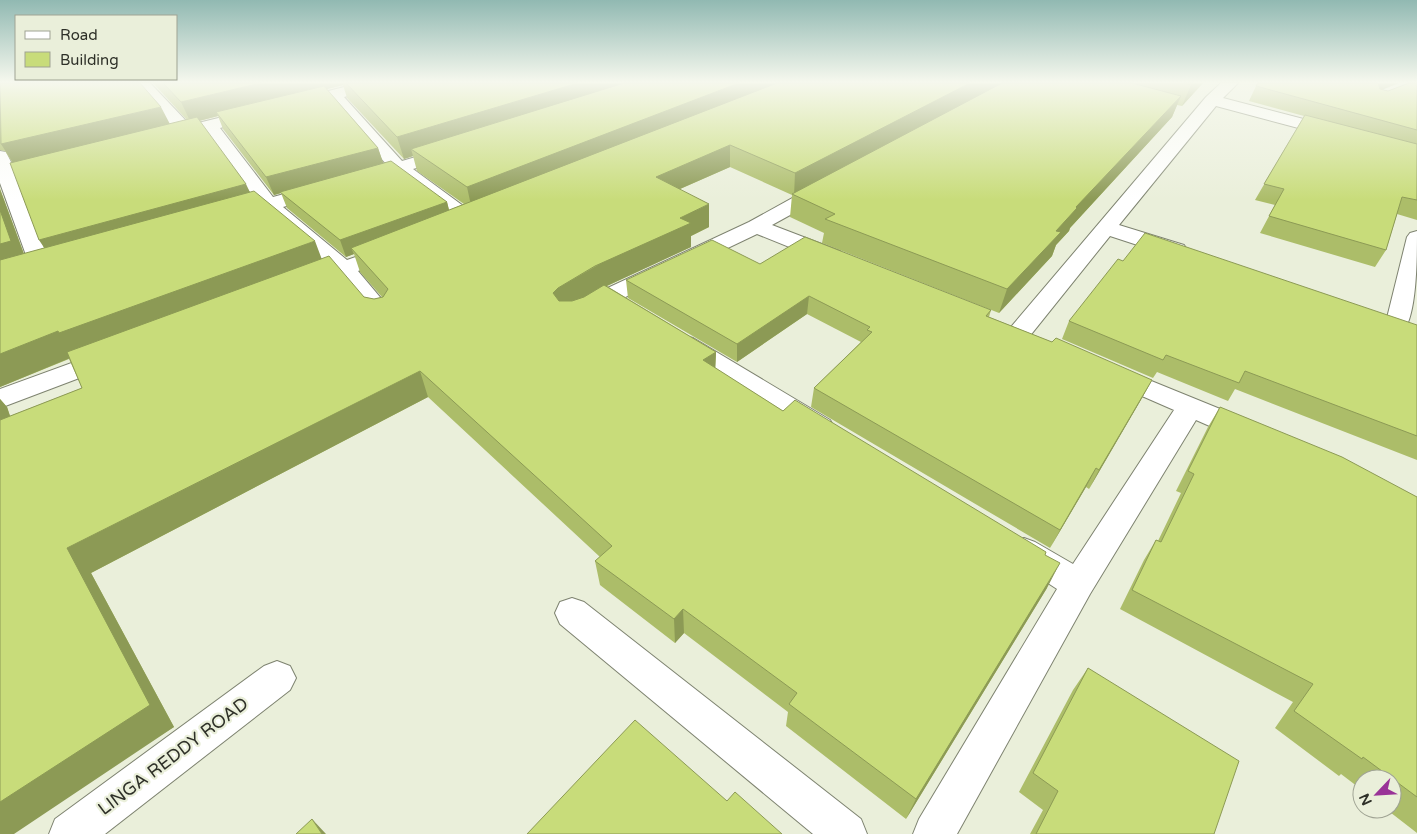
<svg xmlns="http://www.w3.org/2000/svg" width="1417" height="834" font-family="'Varela Round',sans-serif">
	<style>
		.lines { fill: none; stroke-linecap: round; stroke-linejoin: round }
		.minor-casing { stroke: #7e8370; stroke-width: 2 }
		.minor { fill: #fff; fill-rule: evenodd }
		.wall { fill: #acbd69; fill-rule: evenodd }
		.shaded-wall { fill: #8c9a55 }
		.building { fill: #c8dc7a; stroke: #8c9a55 }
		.labels { text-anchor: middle; stroke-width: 4.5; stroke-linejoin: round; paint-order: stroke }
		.near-street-label { font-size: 18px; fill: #2e3028; stroke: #eaefda }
	</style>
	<rect width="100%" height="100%" fill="#eaefda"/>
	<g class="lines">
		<defs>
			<path id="minor" d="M134,83h16l40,42 65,-16 6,2 2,3 -2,3 -41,11 53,69 48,-13 7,2 3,4 -3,4 -45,13 64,53 46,-16 8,1 3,5 -3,5 -43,16 37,44 -4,5 -8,2 -8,-2 -35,-42 -33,12 -8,-2 -3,-5 3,-5 30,-11 -64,-55 -30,8 -7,-2 -3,-4 3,-4 29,-8 -52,-71 -36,9 -6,-1 -3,-4 3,-4 11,-2z
				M360,83h28l-2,3 -42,11 58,64 48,-14 6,1 3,4 -3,4 -43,13 64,47 3,4 -3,4 -7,2 -7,-2 -67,-50 -31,10 -7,-2 -2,-4 2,-4 29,-9 -57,-65 -35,9 -6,-2 -2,-3 2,-3z
				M1221,83h17l-15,15 119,31 3,4 -3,4 -6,1 -120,-32 -97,119 65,20 3,5 -3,5 -8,1 -8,-1 -58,-19 -81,101 -9,3 -9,-3 -3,-5 3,-5 195,-230z
				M0,151l6,1 8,16 35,-8 6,1 3,4 -3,4 -37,9 35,91 -3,5 -8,2 -8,-2 -3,-5 -31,-86z
				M823,183l7,2 3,4 -3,4 -58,32 68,26 3,5 -3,5 -8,1 -8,-1 -67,-27 -142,68c-13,8 -23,17 -38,13l-4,-5 4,-5 22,-13 150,-70 67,-37z
				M1417,231c0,25 0,75 -11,96l-8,2 -8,-2 -4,-5 21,-85 3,-4z
				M684,336l9,2 137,82 4,7 -4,7 -10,3 -10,-3 -135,-84 -3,-6 3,-6z
				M110,349l9,2 4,6 -4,6 -119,45v-19z
				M1112,365l145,59 4,7 -4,7 -10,3 -10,-3 -41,-18 -106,174 -133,240h-44l6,-15 138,-230 -44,-29 -5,-9 5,-9 11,-4 11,4 38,22 101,-154 -71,-31 -4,-6 4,-6z
				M572,598l12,4 277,217 6,15h-54l-253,-210 -5,-11 5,-11z
				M277,661l13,5 6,12 -6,12 -185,144h-56l6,-15 209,-153z"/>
		</defs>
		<use href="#minor" class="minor-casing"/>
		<use href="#minor" class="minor"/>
	</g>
	<path class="wall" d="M0,83l170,41 17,-4 -34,-37h1050l-21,23 -5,-1 -5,12 -102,111 -1,3 -13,14 -4,11 -53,57 -177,-70 2,-10 -34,-16 2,-22 -62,-28 -50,22 29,38 -18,9v11l-84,39 109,66 -1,16 68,43 262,144 2,33 -141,231 -120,-93 2,-14 -104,-79 -9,10 -75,-58 -5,-24 5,-4 -172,-160 -337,176 83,154 -174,107v-435l7,8 3,9 72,-28 -13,-29 -69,28v-198l24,65 20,-6 -32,-86 -7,-11 -5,-1zM343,85l4,13 57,61 9,-3 4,15 47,33 -15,6 -2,-8 -64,-39 -5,-15 -51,-59zM218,116l5,13 51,66 7,-2 6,15 59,49 8,-3 6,18 22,25 -8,2 -10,-2 -42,-38 -72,-67 -51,-71z
		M1417,83v137l-20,-6 -11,36 -11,17 -115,-34 15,-28 -20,-5 49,-84 -55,-15 7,-15 127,4 5,1z
		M1123,261l294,64v135l-182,-71 -7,12 -71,-29 -4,6 -91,-39 7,-18z
		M760,264l231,46 -2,7 63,25 100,38 -10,18 -53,91 -3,-2 -36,61 -239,-141 3,-19 47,-46 -54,-28 -70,48 -109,-64 -2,-18z
		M1220,407l197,90v336l-31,-24h6v-30h-30v11l-21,-16 -2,2 -64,-48 18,-26 -173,-93 24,-49 12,-20 2,1 23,-48 -5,-2 32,-64z
		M1088,668l126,166h-184l13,-24 -24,-18 54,-102z"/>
	<path class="shaded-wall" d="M261,83h82v2l-124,31 -3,-4 2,4 -27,7 -10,-21z
		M578,83h67l-234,66 2,7 -9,3 -7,-22z
		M739,83h50l-317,127 -5,-23z
		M970,83h33l-209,113 1,-23z
		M1193,83h10l-21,23 9,-21z
		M1378,83h21l-27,11z
		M1181,96l-9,21 -102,111 -1,3 -13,14 -4,11 -53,57 8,-24 69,-82z
		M161,107l11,21 -157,38 -14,-22z
		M730,145v22l-73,32 -1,-22z
		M378,148l6,17 -104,27 1,1 -7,2 -8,-18z
		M246,184l8,17 -203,57 -12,-18z
		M0,189l28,76 -28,7z
		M447,202l4,16 -100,30 3,6 -8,3 -6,-17z
		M709,204v23l-18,9v11l-93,43 -36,22 -9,-19 5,-5 122,-70z
		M315,241l9,24 -249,91 -75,31v-33l58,-23z
		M809,296l-2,18 -70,48v-18z
		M716,352l-1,25 -12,-17z
		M420,371l8,26 -337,176 83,154 -160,107h-14v-32l67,-254z
		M1152,380l-10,18 -53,91 10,-19z
		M0,399l7,8 13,39 -20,-22z
		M1096,468l-10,19 -36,61 10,-18z
		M1060,563l-13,25 -141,231 10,-20z
		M683,609l1,24 -9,10 -1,-24z
		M312,819l14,15h-4z"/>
	<path class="building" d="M0,83h140l21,24 -160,37z
		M163,83h98l-80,19z
		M346,83h232l-181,54z
		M624,83h115l-272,104 -56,-38z
		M777,83h193l-175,90 -65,-28 -74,32 53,27 -29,14 11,5 -96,43 -37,22 -5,5 6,8h13l12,-4 20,-12 112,67 -13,8 80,51 12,-11 251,152 -1,3 15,8 -144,236 -127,-95 8,-11 -114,-84 -9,10 -79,-58 17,-15 -192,-175 -353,177 83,157 -150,97v-382l82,-32 -15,-36 262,-96 35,41 10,2 9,-2 5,-8 -37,-41z
		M1002,83h130l49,13 -105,111 1,1 -21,23 5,1 -54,57 -182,-70 10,-5 -43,-20z
		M1183,83h10l-2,2z
		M1258,83h120l2,6 8,2 21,-8h8v47l-161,-44z
		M324,86l54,62 -112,29 -50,-65z
		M1305,115l112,29v56l-15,-3 -16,53 -117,-34 15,-27 -20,-5z
		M197,117l49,67 -207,56 -29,-77z
		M391,161l56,41 -107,38 -60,-48z
		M254,191l61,50 -256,92 -1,-2 -58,23v-94z
		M0,210l11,31 -11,3z
		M1145,233l272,92v111l-172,-65 -6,12 -73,-28 -3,5 -94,-39 49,-62 5,2z
		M805,237l186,73 -5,6 66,26 4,-4 96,42 -53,90 -3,-2 -36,62 -246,-142 58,-56 -5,-2 3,-3 -61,-31 -72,48 -111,-64 86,-40 48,24z
		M1220,407l122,50 75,40v300l-54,-40 -1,2 -68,-48 19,-27 -181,-94 24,-50 5,2 33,-68 -6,-3z
		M1088,668l151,93 -25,73h-178l22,-43 -25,-18z
		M635,720l92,81 8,-9 47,42h-255z
		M312,819l10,15h-26z"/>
	<linearGradient id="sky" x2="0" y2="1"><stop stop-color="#91b9b2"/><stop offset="0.41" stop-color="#f6f8ee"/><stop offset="1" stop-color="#f6f8ee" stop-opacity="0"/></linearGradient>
	<rect width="1417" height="200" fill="url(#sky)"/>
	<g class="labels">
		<g class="near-street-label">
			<text transform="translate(173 756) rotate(-37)" y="6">LINGA REDDY ROAD</text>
		</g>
	</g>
	<rect x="15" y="15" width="162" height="65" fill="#eaefda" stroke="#9fa393"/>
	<rect x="25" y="31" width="25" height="8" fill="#ffffff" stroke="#9fa393"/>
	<text x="60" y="40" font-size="15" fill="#2e3028">Road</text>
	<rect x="25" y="52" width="25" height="15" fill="#c8dc7a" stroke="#9fa393"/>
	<text x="60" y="65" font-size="15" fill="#2e3028">Building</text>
	<g transform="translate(1377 794) rotate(245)"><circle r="24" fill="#eaefda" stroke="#9fa393"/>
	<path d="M0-4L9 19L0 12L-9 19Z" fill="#993397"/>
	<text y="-8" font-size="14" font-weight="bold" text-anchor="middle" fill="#2e3028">N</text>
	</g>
</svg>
